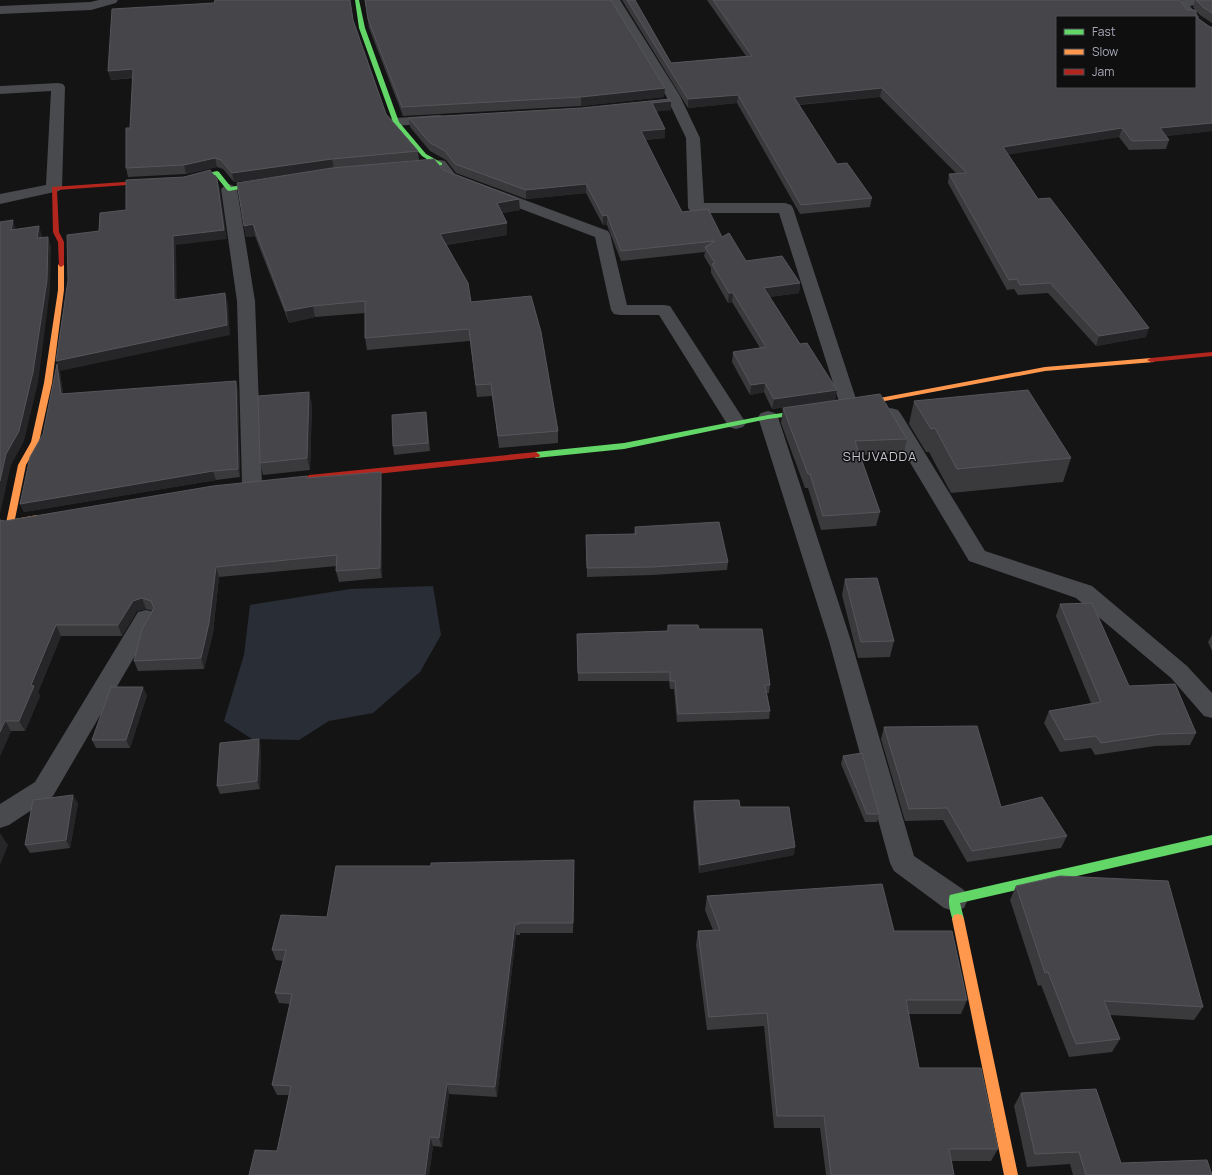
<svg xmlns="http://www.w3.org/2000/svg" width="1212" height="1175" font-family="Manrope,sans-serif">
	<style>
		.water { fill: #282d36 }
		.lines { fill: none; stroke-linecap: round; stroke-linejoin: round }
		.street { fill: #494a4d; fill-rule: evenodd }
		.fast { fill: #63d668; fill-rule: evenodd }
		.slow { fill: #ff974d; fill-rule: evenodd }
		.jam { fill: #b3261e; fill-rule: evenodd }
		.wall { fill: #3a3a3d }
		.shaded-wall { fill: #262628 }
		.building { fill: #46464a; stroke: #55555b; fill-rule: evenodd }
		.labels { text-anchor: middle; stroke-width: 3; stroke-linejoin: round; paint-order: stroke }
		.quarter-label { font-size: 13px; letter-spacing: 1px; fill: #c7c8d2; stroke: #0f0f10 }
	</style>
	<rect width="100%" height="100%" fill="#141415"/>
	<path class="water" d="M433,586l8,49 -21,37 -47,41 -44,8 -30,19 -47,-1 -28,-18 20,-66 6,-50 100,-16z"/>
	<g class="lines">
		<path class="street" d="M99,0h19l-2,3 -25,7 -91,4v-8l90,-4z
			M608,0h12l60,96 20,42 4,65h81l6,2 2,3 65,197 -2,4 -7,2 -7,-2 -2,-4 -61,-192h-83l-6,-2 -2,-3 -2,-70 -20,-42z
			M1183,0h23l-2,3 -14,3 9,11 -2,3h-2v-3h-9l-10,-13 2,-3z
			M58,83l5,1 2,3 -3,101 -3,3 -59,13v-10l46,-9 5,-94 -51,3v-8z
			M439,115l5,1 2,3 -2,3 -48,4 -5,-1 -2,-3 2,-3 5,-1z
			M440,160l5,1 10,13 153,57 2,3 17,71h37l6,1 76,117 -3,4 -7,2 -7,-2 -70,-112h-39l-6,-1 -3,-4 -16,-73 -150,-57 -12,-16 2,-3z
			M229,184l5,2 3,3 18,112 7,183 -3,5 -7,2 -7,-2 -3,-5 -5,-183 -16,-112 3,-3z
			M891,408l7,2 3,4 84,137 107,35 95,80 25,27v25l-8,-2 -33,-38 -95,-80 -107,-37 -88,-147 3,-4z
			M768,411l7,2 3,4 73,224 63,215 50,34 4,9 -4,9 -10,3 -10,-3 -50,-37 -4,-8 -61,-222 -71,-224 3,-4z
			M146,610l8,2 3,6 -104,178 -44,29 -9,3v-24l35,-22 103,-170z"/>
		<path class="fast" d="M355,0h4l6,28 34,94 27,32 16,9v2l-33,3 -3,-2 3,-2 24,-1 -11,-7 -29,-34 -34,-94z
			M217,171l2,1 12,15 36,-7 3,2 -3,2 -38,7 -2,-1 -12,-15c-11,3 -42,12 -51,6l3,-2 19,-1z
			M811,409h3l1,2 -1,2 -46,6 -144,30 -88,9 -4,-3 4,-3 88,-9 144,-28z
			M1212,835v10l-252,58 4,16 -2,4 -4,1 -4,-1c-3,-7 -7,-21 -4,-28l4,-1z"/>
		<path class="slow" d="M61,263l3,2v25l-12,93 -13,59 -13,23 -11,54 22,-4 4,3 -4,3 -27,5 -4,-3 12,-58 13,-23 13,-59 14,-93v-25z
			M1151,358h3v4l-109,9 -192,36 -4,-2 4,-2 192,-36z
			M958,914l4,1 2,4 54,256h-14l-52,-256 2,-4z"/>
		<path class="jam" d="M167,179l2,1v2l-112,8 2,42 5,10v23l-3,2 -2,-1 -1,-24 -5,-10 -1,-45z
			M1212,352v4l-61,6 -4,-2 4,-2z
			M536,452l4,3 -1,2 -230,24 -4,-3 4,-3z"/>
	</g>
	<path class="wall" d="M365,0h246l53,97 -83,9 -178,10 -34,-88z
		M622,0h13l36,63 75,-7 -39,-56h473l7,10h9l-3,-3 2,-7h17v23l-12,-8 -4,-4v6l14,10h2v104l-46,5 3,4 -3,9 -37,1 -10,-13 -111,17 30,45 108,138 -50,9 -48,-53 -30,2 -4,-6 -7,1 -59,-107 1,-9h8l-77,-77 -81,8 38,59 35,34 -2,9 -70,7 -63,-111 -49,5z
		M353,20l33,94 32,37 1,9 -85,8 -100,14 -11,-13 -6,-2 -31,7 -58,3 -2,-9 4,-40 3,-50 -22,2 -3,-9z
		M671,101v9l-15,1 9,27 -20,2 37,72 40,25 24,24 54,22 -1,10 -30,4 31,47 37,46 -2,10 -63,9 -8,-17 -14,3 -18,-33 1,-10 27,-4 -28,-46 -4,1 -17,-30v-5l-7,-12 1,-4 -84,9 -14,-36h-4l-17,-32 -60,6 -70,-26 -10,-13 -16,-9 -20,-24 -1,-9 172,-10z
		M443,170l77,40 -18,3 5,10v12l-61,10 25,57 87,129v12l-59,5 -7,-52 -15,1 -7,-56 -103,9 -2,-12v-25l-50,4 -26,6 -34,-87 -9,1 -2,-11z
		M60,372l3,22 175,-5 2,88 -24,3 -192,32 -4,-8 23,-70z
		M914,401l157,57 -8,24 -112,11 -22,-41h-3l-17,-28z
		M312,404l-2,66 -47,5 -3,-12z
		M783,408l124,31 -3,14 -44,2 20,57 -4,14 -55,4 -13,-42h-3l-24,-65z
		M427,420l3,31 -36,4 -1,-9z
		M308,478l74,4v96l-43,4 -3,-11 1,-5 -118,11 -6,56 -9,36 -66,2 -4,-10 19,-50 -7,-2 -9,2 -15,25h-61l-23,56 2,4 -15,35h-14l-11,25 5,-235z
		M635,527l93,35 -1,8 -75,5 -65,2 -1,-42 48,-1z
		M845,579l49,62 -4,16 -32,1 -16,-63z
		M1060,604l69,82 67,47 -6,12 -35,1 -60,9 -4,-7 -31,4 -16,-29 5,-12 42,-8 -35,-87z
		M668,625l31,4 71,56 -1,8h-3l4,18 -1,8 -92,3 -3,-33h-4l-1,-8h-91l-1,-47 90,-3z
		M1212,635v16l-4,-9z
		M147,695l-17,53h-34l-4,-8z
		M884,727l117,80 66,29 -6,12 -94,14 -24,-42 -38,1 -24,-82z
		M261,747l-1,42 -40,5 -3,-8z
		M843,756l36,58 -2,8h-12l-24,-58z
		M694,801l46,6 54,48 -95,18 -6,-65z
		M78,803l-8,45 -40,5 -5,-8z
		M574,871l-1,62h-53v2h-4l-19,162 -48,-3 -7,53 -9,-1 -4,29h-180l28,-24 12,-56h-12l-5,-10 18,-81 -11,-1 -4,-10 8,-32 -7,-1 -4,-10 55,-33z
		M1016,886l187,121 -9,13 -84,-5 10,24 -8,13 -43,5 -28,-72 -3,1 -28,-86z
		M707,896l187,35 73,69 -6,14h-53l11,54 79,81 -7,12h-39l2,14h-128l-6,-47h-46l-10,-102 -57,4 -11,-85 2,-14 15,-1 -8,-20z
		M1021,1093l100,70 91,12h-139l-3,-11 -43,3 -13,-61z"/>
	<path class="shaded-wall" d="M133,69l2,8 -24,3 -3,-9z
		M665,88l-1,9 -83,9v-9z
		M882,88l-2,9 -87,8 1,-8z
		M738,95l-1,8 -49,5v-9z
		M671,101v9l-19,2v-9z
		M1212,123v8l-55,6 3,-9z
		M1122,128l-3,9 -118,19 2,-9z
		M665,129v9l-24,2v-9z
		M215,158l2,9 -31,7 -2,-9z
		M332,159l2,9 -100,14 -2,-9z
		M217,179l3,10 7,50 -51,6 1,65 -3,-10 -1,-64z
		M586,184v9l-60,6v-9z
		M519,199l1,11 -22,4 -1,-11z
		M607,215v10h-4v-9z
		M13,220l3,10h-5z
		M507,223v12l-65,10 -2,-11z
		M253,224l2,12 -9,1 -2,-11z
		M39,226l3,10 -1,12 -4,-10z
		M48,237l3,10 -1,43 -12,93 -14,58 -13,24 -11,49v-33l6,-27z
		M800,283l-1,10 -36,5 1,-10z
		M225,293l3,10 2,32 -170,36 -4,-10z
		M729,293h4l-1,9 -4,1z
		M313,306l2,11 -26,6 -3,-12z
		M1149,328l-3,9 -50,9 3,-10z
		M57,364l3,8 4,30 -3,-8z
		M236,381l2,8 2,88 -2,-8z
		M765,383l-1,9 -14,3 1,-10z
		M837,390l-2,10 -63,9 2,-10z
		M309,392l3,12 -2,66 -3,-12z
		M213,471l3,9 -192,32 -4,-8z
		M381,472l1,10v96l-2,-10z
		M216,567l3,10 -6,56 -9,36 -3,-11z
		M142,598l4,11 -9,2 -15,25 -4,-11 15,-24z
		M56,625l5,11 -23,56 2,4 -15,35 -6,-10 12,-36z
		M143,687l4,8 -17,53 -4,-8z
		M5,721l6,10 -11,25v-24z
		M259,739l2,8 -1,42 -3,-8z
		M73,795l5,8 -8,45 -4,-8z
		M0,833l8,12 -8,20z
		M795,847l-1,8 -95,18 1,-8z
		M574,860v11l-1,62v-10z
		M515,924l1,11 -19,162 -2,-10z
		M447,1084l2,10 -7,53 -3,-9z
		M430,1137l3,9 -4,29h-4z"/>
	<path class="building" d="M215,0h135l3,20 33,94 32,37 -86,8 -100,14 -11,-13 -6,-2 -31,7 -58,3v-40h4l3,-59 -25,2 4,-62 102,-6z
		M365,0h246l54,88 -84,9 -179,10 -34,-88z
		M627,0h8l36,63 81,-7 -39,-56h467l7,10h9v7l14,10h2v96l-52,5 9,12 -37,1 -10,-13 -119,19 35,52 12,-1 99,130 -50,8 -49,-53 -30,2 -3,-6 -8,1 -60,-106 18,-1 -85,-85 -88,9 43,67 10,-1 25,35 -71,7 -63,-110 -50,4zM1057,17h138v70h-138z
		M1196,0h16v13l-9,-6z
		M670,99l1,2 -19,2 13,26 -24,2 41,81 26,-3 14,28 7,-4 17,28 36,-5 18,27 -36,5 36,56 7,-1 30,47 -63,9 -9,-16 -14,2 -18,-33 33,-5 -33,-54h-4l-17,-29 3,-1 -10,-16 10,-6 -94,10 -14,-36 -4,1 -17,-32 -60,6 -71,-26 -10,-13 -16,-9 -20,-24 172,-10z
		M434,159l9,11 76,29 -22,4 10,20 -67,11 28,49 3,19 60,-6 10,36 17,99 -60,5 -7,-52 -15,1 -7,-56 -104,9v-37l-52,5 -27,5 -33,-87 -9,2 -7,-43 95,-15z
		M210,170l7,9 7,51 -51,6 1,64 51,-7 2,32 -171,36 12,-81 -1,-45 32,-4 1,-18 26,-3v-30l58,-3z
		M13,220l-2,10 28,-4 -2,12 11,-1 -1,43 -14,92 -14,59 -13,23 -6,27v-259z
		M57,364l4,30 175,-13 2,88 -25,2 -193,33 10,-47 13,-23z
		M1028,390l43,68 -114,11 -22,-41 -4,1 -17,-28z
		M309,392l-2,66 -47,5 -2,-67z
		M880,394l27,45 -52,2 25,71 -57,4 -13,-42h-2l-25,-66z
		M426,412l2,31 -35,3 -1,-31z
		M381,472l-1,96 -44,3 1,-16 -121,12 -7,56 -8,35 -67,3 8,-32 12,-21 -3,-7 -9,-3 -9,3 -15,24h-62l-25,60 3,1 -15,35h-14l-5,11v-212l5,1 208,-35 94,-10v2z
		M719,522l9,40 -75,5 -66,1 -1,-33 50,-1 -1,-7z
		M877,578l17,63 -33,1 -16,-63z
		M1092,603l37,83 46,-2 21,49 -35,1 -60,9 -5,-7 -31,4 -16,-29 52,-9 -41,-98z
		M668,625h30l1,4h63l8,56h-5l5,26 -92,3 -3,-33h-5v-9l-92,1 -1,-39 91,-3z
		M111,687h32l-17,53h-34z
		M977,726l24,81 41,-10 25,39 -95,15 -25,-43 -38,1 -25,-82z
		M259,739l-2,42 -40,5 3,-43z
		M862,753l17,61h-12l-24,-58z
		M73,795l-7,45 -41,5 8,-45z
		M739,800l1,7h49l6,40 -95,18 -6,-64z
		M574,860l-1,63h-54v1h-4l-20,163 -48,-3 -8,54 -9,-1 -5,38h-176l6,-25 22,1 14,-65 -19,-1 20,-91 -17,-1 11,-43h-14l9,-35 46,2 9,-51h95v-3z
		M1060,876l108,5 35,126 -99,-6 16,38 -44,5 -28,-72 -3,1 -29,-87z
		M882,884l12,47h58l15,69h-61l13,68h62l17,81h-49l5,26h-123l-7,-59h-47l-10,-103 -58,4 -11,-86 22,-1 -13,-34z
		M1096,1089l25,74 86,-3 5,15h-126l-7,-23 -44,2 -14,-61z"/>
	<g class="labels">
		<g class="quarter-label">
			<text x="880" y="461">SHUVADDA</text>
		</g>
	</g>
	<rect x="1056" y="16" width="140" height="72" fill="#0f0f10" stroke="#4b4c52"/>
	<rect x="1064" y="29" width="20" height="6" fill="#63d668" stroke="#4b4c52"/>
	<text x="1092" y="36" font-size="12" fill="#a6a8b6">Fast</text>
	<rect x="1064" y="49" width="20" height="6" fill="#ff974d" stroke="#4b4c52"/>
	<text x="1092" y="56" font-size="12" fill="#a6a8b6">Slow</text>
	<rect x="1064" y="69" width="20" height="6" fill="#b3261e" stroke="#4b4c52"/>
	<text x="1092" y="76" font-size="12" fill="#a6a8b6">Jam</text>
</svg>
